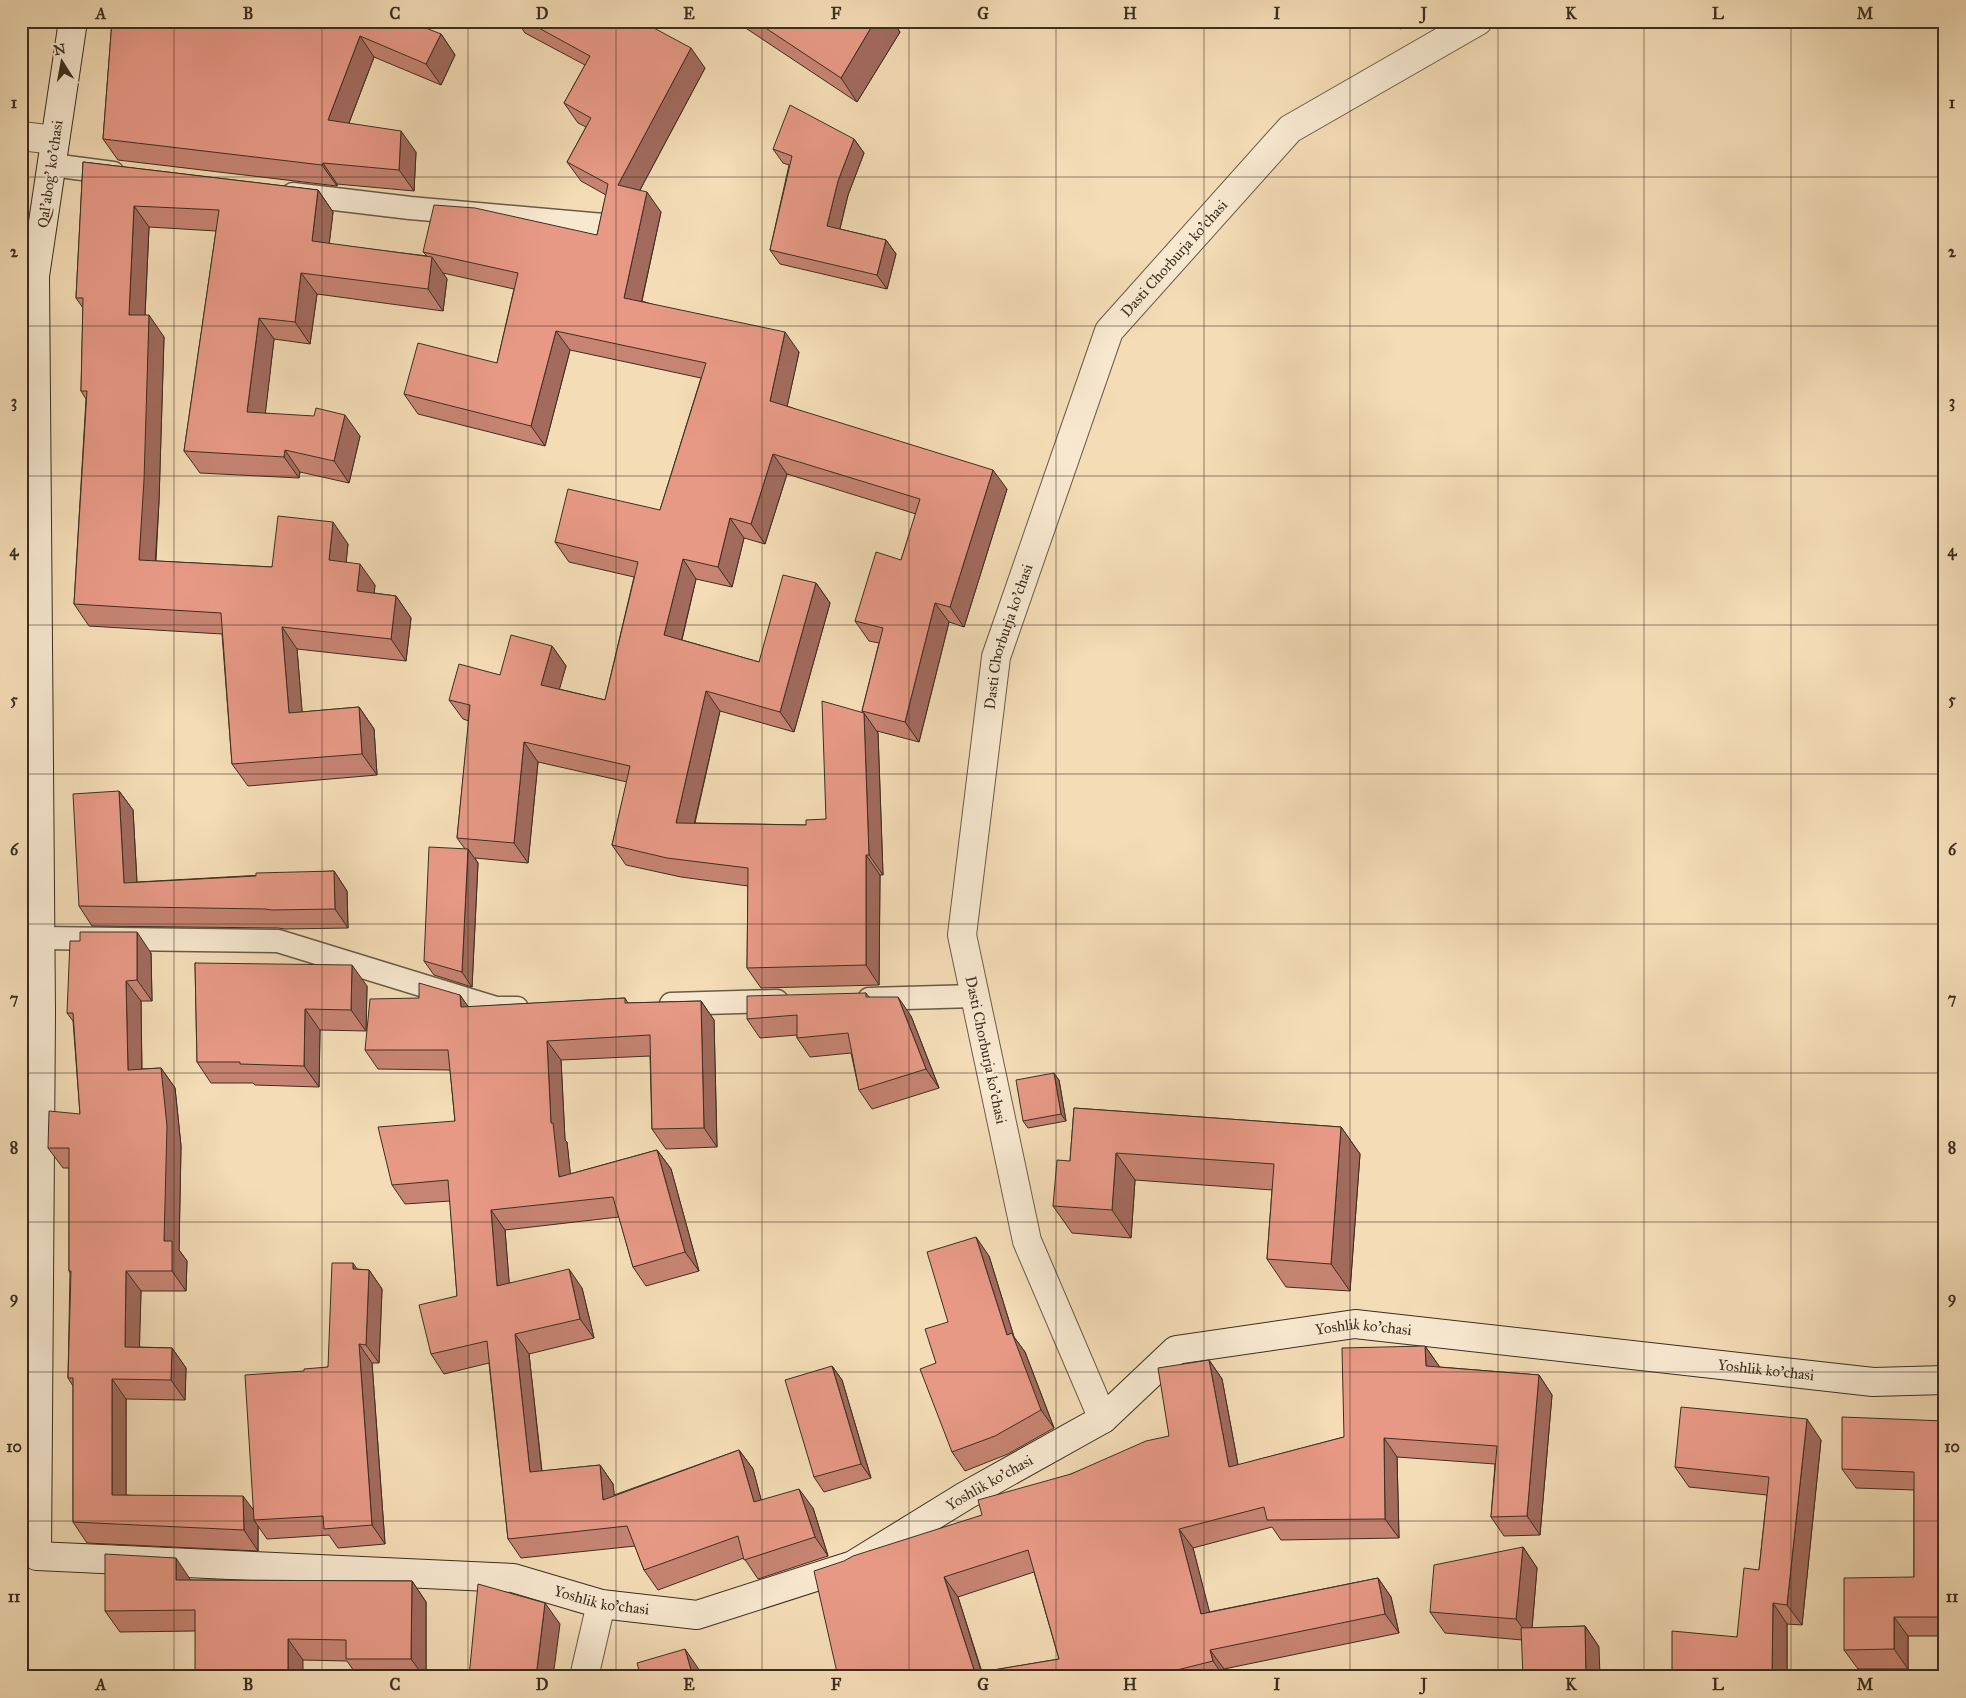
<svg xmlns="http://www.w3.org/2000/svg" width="1966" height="1698" font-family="'IM FELL Great Primer',serif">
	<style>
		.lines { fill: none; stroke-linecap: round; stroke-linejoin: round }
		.lane-casing { stroke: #695a46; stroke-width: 25 }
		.street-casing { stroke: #695a46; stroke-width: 30 }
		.secondary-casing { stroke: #3b2f21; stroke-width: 30 }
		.lane { stroke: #f7e8d0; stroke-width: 22 }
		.street { stroke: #f7e8d0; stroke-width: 28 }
		.secondary { stroke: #f7e8d0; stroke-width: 28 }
		.wall { fill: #c78473; stroke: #3b2f21; fill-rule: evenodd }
		.shaded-wall { fill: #a26b5e; stroke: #3b2f21 }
		.building { fill: #e79986; stroke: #3b2f21; fill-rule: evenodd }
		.grid { fill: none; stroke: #3b2f21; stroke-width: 1; stroke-opacity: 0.55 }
		.labels { text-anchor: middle; stroke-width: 4.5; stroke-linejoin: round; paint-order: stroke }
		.street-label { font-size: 15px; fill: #3b2f21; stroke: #f7e8d0 }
		.neatline { fill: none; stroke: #3b2f21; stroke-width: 2 }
		.grid-label { font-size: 16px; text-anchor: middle; font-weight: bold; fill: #3b2f21 }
	</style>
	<rect width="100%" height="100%" fill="#f3dcb6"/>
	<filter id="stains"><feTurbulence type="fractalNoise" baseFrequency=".004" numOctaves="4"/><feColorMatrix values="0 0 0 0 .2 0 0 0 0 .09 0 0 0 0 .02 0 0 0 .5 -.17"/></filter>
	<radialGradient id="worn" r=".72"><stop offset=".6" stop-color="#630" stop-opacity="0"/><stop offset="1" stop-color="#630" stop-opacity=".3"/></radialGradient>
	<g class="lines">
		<defs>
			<path id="lane" d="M52,165l61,8
				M293,194l117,14 193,17
				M40,938l238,3 218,67h21
				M869,999l106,-3
				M671,1004l106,-3
				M21,1012h20"/>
			<g id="street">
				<path d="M21,136l34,4"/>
				<path id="s1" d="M1103,1419l-76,-178 -65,-306 34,-278 113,-326 181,-202 188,-108"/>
				<path d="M584,1677l17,-73"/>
			</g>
			<g id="secondary">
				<path id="s2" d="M73,21l-38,255 6,736 -4,544 476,22 88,26 96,11 156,-50 112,-69 138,-77 73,-69 179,-26 518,58 72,-2"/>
			</g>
		</defs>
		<use href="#lane" class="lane-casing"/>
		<use href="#street" class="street-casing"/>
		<use href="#secondary" class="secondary-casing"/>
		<use href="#lane" class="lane"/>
		<use href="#street" class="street"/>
		<use href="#secondary" class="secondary"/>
	</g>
	<path class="wall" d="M112,21l329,13 14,21 -14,30 -67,-28 -25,66 67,29 -2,39 -77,-7v2l-219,-26 -15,-21z
		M517,21h124l64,47 -65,122 21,22 -19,89 157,51 -12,54 220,83 -43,138 -15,-5 -30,120 -42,-11 1,2 5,142h-3l-1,110 -118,3 -14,-20 1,-82 -67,-9 -55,-12 -14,-20 15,-63 -89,-20 -10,101 -53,-5 3,5 -6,124 -38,-12 -10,-14 41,-112 -8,-11 12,-117 -6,-2 -14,-19 51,-25 52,-29 14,20 -7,23 46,11 29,-123 -65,-15 -14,-20 105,-32 41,-132 -131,-28 -25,96 -127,-32 -14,-20 93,-31 17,-74 -71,-16 4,6 -4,32 -126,-17 -7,50 -36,-5 -9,74 95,23 -11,47 -49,-11 -1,6 -99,-5 -16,-22 32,-220 -67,-4 -4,88 19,22 -5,164 -3,60 116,6 76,-23 -2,18 29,23 -1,8 22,3 15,22 -5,43 -109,-12 5,63 57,-5 15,22 3,46 -129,11 -16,-22 -10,-130 -133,-8 -15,-22 12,-205 -5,-8 2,-83 -7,-10 7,-136 235,28 15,22 -4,32 98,12 -4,-4 174,-17 9,-40 -25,-14 -14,-19 19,-35 -8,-4 -14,-20 21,-38 -60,-32zM787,474l129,40 -15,46 -46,61 14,20 10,2 -17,68 1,2 -37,106 -20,6 -111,-2 25,-112 74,21 36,-129 -14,-20 -57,79 -77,-22 14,-61 36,8 12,-49 21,6z
		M735,21h157l8,11 -43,70z
		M1385,21h26l-10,8z
		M854,139l10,14 -16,42 -8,34 46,11 10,14 -9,35 -107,-25 -10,-14 19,-85 -6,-2 -10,-14z
		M119,791l14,19 4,72 197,-11 13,20 1,37 -63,1 -7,-1 -186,-2 -13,-20z
		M151,953l1,48h-11l1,68 19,-1 14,20 6,58 -2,104 8,11 -1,30h-45l-2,56 33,1 14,20 -1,32 -59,-1v96l127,14 51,-138 24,-4 29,-98 12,1 13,19 -3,74h-7l13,181 -47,4 -9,-13 -62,4 -9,-13v25l-171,-8 -14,-21v-136l-5,-8 2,-105 -1,-2v-103h-6l-15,-20 32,-34 -7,-93 -6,-8z
		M195,963l172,23 -1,45 -46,-1 -1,57 -64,-2 -2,-2h-42l-14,-21z
		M866,993l3,4 42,19 28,72 -67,21 -13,-19 -8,-37 -41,4 -13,-19v-3l-37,3 -13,-19z
		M460,995l8,12 157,-9 3,5 73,-2 13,19 3,127 -51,2 -14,-20 -2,-73 -89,4 4,80 2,2 3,32 87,-24 14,19 28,102 -53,15 -13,-19 -14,-50 -114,13 4,53 73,5 12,50 -65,16 13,117 58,-6 13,19 1,11 125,-45 14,19 8,31 52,8 15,48 -70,23 -14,-21 -86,32 -14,-20 -9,-24 -114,12 -13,-19 -19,-176 -45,11 -13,-20 26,-58 -7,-95 -45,3 -13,-19 63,-64 -5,-51 -72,-1 -13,-19 54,-52z
		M1059,1080l7,41 -38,7 -5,-7z
		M1074,1108l267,19 19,27 -10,137 -64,-4 -19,-28 5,-69 -137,-10 -4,58 -59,-5 -19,-27 17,-45z
		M989,1256l25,81 11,15 29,76 -46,26 -43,17 -13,-19 -16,-89 12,-41z
		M1425,1346l14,20v1l100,8 13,20 -12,140 -36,1 -13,-19 4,-53 -98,-7 2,81 -118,2 -9,-13 -79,21 16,64 169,-34 13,19 8,36 -175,36 2,8h-388l144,-162 89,-41 98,-38 40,-76 13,19 16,86 106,-28zM1034,1572l25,87 -77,13 -24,-75z
		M832,1366l10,14 29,98 -47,14 -10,-15z
		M1945,1421v215h-37v33h-50l-14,-19 70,-73v-87l-58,-2 -14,-19z
		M1821,1440l-19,185 -15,-1v53h-115l65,-40 22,-67 8,-75 -78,-8 -14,-20z
		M1523,1547l14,21 -5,60 53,-2 14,21 -154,-14 -15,-21z
		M190,1579v1l222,1 14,21v75h-68l-11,-16 -44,-1 -108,-29 -75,1 -15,-21z"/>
	<path class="shaded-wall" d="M875,21h17l8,11 -43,70 -16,-24z
		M441,34l14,21 -14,30 -15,-21z
		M360,36l14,21 -32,84 -14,-21z
		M691,48l14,20 -73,137 -14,-20z
		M401,131l15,21 -2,39 -15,-21z
		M854,139l10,14 -16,42 -11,45 -10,-14 11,-45z
		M323,163l14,21v2l-15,-21z
		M318,190l15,22 -6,51 -15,-22z
		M647,192l14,20 -23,106 -14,-20z
		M134,206l15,21 -5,109 -15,-21z
		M886,240l10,14 -9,35 -10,-14z
		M432,257l15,22 -4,32 -15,-22z
		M301,273l16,21 -7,50 -15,-22z
		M149,315l15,22 -5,164 -5,81 -15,-22z
		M259,318l15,21 -11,95 -16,-22z
		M556,331l14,19 -25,96 -14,-20z
		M785,332l14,20 -15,69 -14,-20z
		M345,415l15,21 -11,47 -15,-22z
		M285,450l15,22 -1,6 -15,-21z
		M773,454l14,20 -22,70 -14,-20z
		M993,470l14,19 -43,138 -14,-20z
		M730,518l14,20 -12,49 -14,-20z
		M333,522l15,22 -4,38 -15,-22z
		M683,559l13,20 -18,76 -14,-20z
		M360,564l15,21 -3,28 -15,-22z
		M816,583l14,20 -36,129 -14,-20z
		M396,596l15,22 -5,43 -15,-22z
		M935,603l14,19 -30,120 -14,-20z
		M282,627l15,22 7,86 -15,-22z
		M552,646l14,20 -11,39 -14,-20z
		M706,691l14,20 -30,131 -14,-19z
		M359,707l15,22 3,46 -15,-21z
		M864,713l14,20 5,142 -14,-20z
		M524,742l14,20 -10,101 -14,-20z
		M119,791l14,19 5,92 -14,-19z
		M468,849l10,14 -6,124 -10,-15z
		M866,855l14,20 -1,110 -13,-20z
		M334,871l13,20 1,37 -13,-19z
		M137,932l14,21 1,48 -15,-21z
		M352,965l15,21 -1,45 -15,-21z
		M126,981l15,20 1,89 -14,-20z
		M460,995l14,20 -13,-8z
		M898,997l13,19 28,72 -13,-19z
		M701,1001l13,19 3,127 -13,-19z
		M305,1009l15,21 -1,57 -15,-21z
		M547,1041l14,19 4,80 2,2 6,55 -14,-20 -8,-54z
		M161,1068l14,20 6,58 -2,104 8,11 -1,30 -14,-20 -8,-30z
		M1054,1073l5,7 7,41 -5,-7z
		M1341,1127l19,27 -10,137 -19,-27z
		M657,1150l14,19 28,102 -14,-19z
		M1116,1153l19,27 -4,58 -19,-28z
		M491,1210l14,20 6,75 -14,-19z
		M976,1237l13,19 25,81 11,15 29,76 -13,-18 -34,-75z
		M353,1263l13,19 -13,-13z
		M569,1269l13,19 12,50 -14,-19z
		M369,1270l13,19 -3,74 -13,-18z
		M126,1271l15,20 -2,76 -14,-20z
		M515,1334l14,20 15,138 -14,-20z
		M359,1344l13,19 13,181 -13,-19z
		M1425,1346l14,20v19l-13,-19z
		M172,1348l14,20 -1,32 -14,-20z
		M1209,1360l13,19 20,107 -13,-19z
		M832,1366l10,14 29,98 -10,-14z
		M1539,1375l13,20 -12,140 -13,-19z
		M112,1379l14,20v116l-14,-20z
		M1807,1419l14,21 -19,185 -15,-20z
		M1384,1438l13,19 2,81 -14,-19z
		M739,1450l14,19 14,53 -13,-20z
		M600,1465l13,19 4,35 -14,-19z
		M799,1489l14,19 15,48 -13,-19z
		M243,1496l15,20 -4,4 4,6v25l-14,-21z
		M1179,1529l14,19 22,85 -14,-19z
		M1523,1547l14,21 -6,72 -15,-21z
		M176,1558l14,21 1,22 -15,-21z
		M944,1577l14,20 25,80 -8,-4z
		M1378,1578l13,19 8,36 -14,-19z
		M412,1581l14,21v75h-2l-13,-18z
		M545,1603l15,21 -7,53h-17z
		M1773,1603l14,21v53h-15z
		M1894,1617l14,19v33l-14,-20z
		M1585,1626l14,21 1,30h-14z
		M288,1639l15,21v17h-15z
		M685,1649l13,19 3,9h-8z
		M1210,1650l14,19 2,8h-2l-11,-16z"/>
	<path class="building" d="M112,21h296l33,13 -15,30 -66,-28 -32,84 73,11 -2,39 -76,-7 -1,2 -219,-26z
		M526,21h115l50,27 -73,137 29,7 -23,106 161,34 -15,69 223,69 -43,137 -15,-4 -30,119 -43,-11 21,-83 -28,-7 21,-69 25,8 19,-61 -147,-45 -22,70 -21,-6 -12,49 -35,-8 -19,76 95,27 24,-87 33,8 -36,129 -74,-21 -30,132 130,2v-5l20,-1 -4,-118 42,12 5,142h-3v110l-119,3 1,-100 -81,-10 -55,-13 18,-79 -106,-24 -10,101 -57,-5 13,-133 -21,-5 10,-36 41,11 11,-40 41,11 -11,39 64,15 33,-138 -83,-20 13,-53 92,21 46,-147 -150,-32 -25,95 -127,-32 14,-51 79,20 21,-90 -95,-21 11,-47 41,3 122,27 11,-51 -41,-22 24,-44 -27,-15 26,-47z
		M755,21h120l-34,57z
		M790,105l64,34 -16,42 -11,45 59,14 -9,35 -107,-25 22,-94 -19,-7z
		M83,162l235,28 -6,51 120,16 -4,32 -127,-16 -6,49 -36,-4 -12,94 67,4 2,-8 29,7 -11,46 -49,-11 -1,7 -100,-6 35,-241 -85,-4 -5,109h20l-5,165 -5,80 133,7 6,-51 55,6 -4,38 31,4 -3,27 39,5 -5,43 -109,-12 7,86 70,-6 3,47 -130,10 -11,-151 -147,-9 13,-213h-6l2,-93h-7z
		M119,791l5,92 132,-7v-3l78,-2 1,38 -63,1 -7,-1 -186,-3 -6,-112z
		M429,847l39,2 -6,123 -38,-11z
		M80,932h57v48l-11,1 2,89 33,-2 6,58 -3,115h8v30h-46l-1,76 47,1 -1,32 -59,-1v116l131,1 1,34 -171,-8v-144h-5l3,-107h-2v-123h-21l1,-37 31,3 -7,-101h-6l3,-72h10z
		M195,963l157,2 -1,45 -46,-1 -1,57 -64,-2v-2h-43z
		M419,983l41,12 1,12 164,-9v5l76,-2 3,127 -52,1 -2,-94 -103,6 4,82h2l6,54 98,-27 28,102 -52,15 -20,-70 -122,13 6,76 72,-17 11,50 -65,15 15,138 70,-7 3,35 136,-50 15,52 45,-13 16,48 -71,23 -6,-24 -94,34 -17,-44 -119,13 -21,-198 -56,13 -12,-49 38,-9 -9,-116 -56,5 -14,-58 77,-6 -7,-71h-83l5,-51 49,-1z
		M866,993v4h32l28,72 -67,21 -11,-57 -51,5v-23l-50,4v-23z
		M1054,1073l7,41 -38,7 -7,-41z
		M1074,1108l267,19 -10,137 -64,-5 7,-95 -158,-11 -4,57 -59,-4 4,-46 13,1z
		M976,1237l31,98 5,-2 29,77 -46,26 -43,16 -32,-83 16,-6 -11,-34 23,-7 -21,-70z
		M332,1263h21v6l16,1 -3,75 -7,-1 13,181 -48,4 -1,-13 -69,4 -9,-145 59,-4v-2l24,-2z
		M1425,1346l1,20 113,9 -12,141 -36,1 6,-71 -113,-8 1,81 -118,1 -3,-13 -85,22 22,85 177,-36 7,36 -175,36 3,11 -64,16h-37l-1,-5 -18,5h-255l-24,-106 30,-10 9,-5 129,-41 -4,-15 93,-26 75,-33 23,-5 -11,-68 51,-8 20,107 115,-30 -2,-89zM1028,1550l31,109 -84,14 -31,-96z
		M832,1366l29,98 -47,13 -29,-97z
		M1681,1407l126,12 -20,186 -14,-2 -1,74h-100v-46l65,6 7,-69 15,2 10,-93 -94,-10z
		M1842,1417l103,4v196h-51v32l-50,1v-72l70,-1v-105l-72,-3z
		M1523,1547l-7,72 -86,-7 4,-47z
		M105,1554l71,4v22l236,1 -1,78h-65v-19l-58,-1v38h-93v-67l-90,1z
		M478,1584l67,19 -9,74h-67z
		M1585,1626l1,51h-63l-2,-49z
		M685,1649l8,28h-52l-4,-14z"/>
	<path class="grid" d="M174,21v1656M322,21v1656M468,21v1656M616,21v1656M762,21v1656M909,21v1656M1056,21v1656M1204,21v1656M1350,21v1656M1498,21v1656M1644,21v1656M1791,21v1656M21,177h1924M21,326h1924M21,476h1924M21,625h1924M21,774h1924M21,924h1924M21,1073h1924M21,1222h1924M21,1372h1924M21,1521h1924"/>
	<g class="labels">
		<g class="street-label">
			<text transform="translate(50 174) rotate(-82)" y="5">Qal'abog' ko'chasi</text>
			<text dy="5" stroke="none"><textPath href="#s1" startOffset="1229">Dasti Chorburja ko'chasi</textPath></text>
			<text dy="5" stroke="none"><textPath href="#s1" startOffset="809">Dasti Chorburja ko'chasi</textPath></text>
			<text transform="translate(986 1050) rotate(78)" y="5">Dasti Chorburja ko'chasi</text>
			<text dy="5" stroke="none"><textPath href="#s2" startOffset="2946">Yoshlik ko'chasi</textPath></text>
			<text dy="5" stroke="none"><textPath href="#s2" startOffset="3351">Yoshlik ko'chasi</textPath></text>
			<text dy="5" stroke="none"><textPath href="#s2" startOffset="2526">Yoshlik ko'chasi</textPath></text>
			<text dy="5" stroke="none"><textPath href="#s2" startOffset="2106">Yoshlik ko'chasi</textPath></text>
		</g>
	</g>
	<rect width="1966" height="1698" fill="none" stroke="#f3dcb6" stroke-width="55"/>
	<g transform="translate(62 62) rotate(349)" stroke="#f7e8d0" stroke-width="4" paint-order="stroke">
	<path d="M0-4L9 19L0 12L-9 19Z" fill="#3b2f21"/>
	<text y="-8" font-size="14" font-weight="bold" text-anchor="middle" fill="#3b2f21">N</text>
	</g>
	<rect x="28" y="28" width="1910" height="1642" class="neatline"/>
	<g class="grid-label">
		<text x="101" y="19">A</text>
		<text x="248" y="19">B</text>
		<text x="395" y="19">C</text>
		<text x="542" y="19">D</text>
		<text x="689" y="19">E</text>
		<text x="836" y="19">F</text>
		<text x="983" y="19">G</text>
		<text x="1130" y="19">H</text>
		<text x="1277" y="19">I</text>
		<text x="1424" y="19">J</text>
		<text x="1571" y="19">K</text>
		<text x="1718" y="19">L</text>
		<text x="1865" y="19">M</text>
		<text x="14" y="108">1</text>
		<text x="1952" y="108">1</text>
		<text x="14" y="257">2</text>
		<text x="1952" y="257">2</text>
		<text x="14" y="407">3</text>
		<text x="1952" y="407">3</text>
		<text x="14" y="556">4</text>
		<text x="1952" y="556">4</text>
		<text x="14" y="705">5</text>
		<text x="1952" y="705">5</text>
		<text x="14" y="855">6</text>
		<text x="1952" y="855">6</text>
		<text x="14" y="1004">7</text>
		<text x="1952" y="1004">7</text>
		<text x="14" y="1153">8</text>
		<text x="1952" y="1153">8</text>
		<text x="14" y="1303">9</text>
		<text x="1952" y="1303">9</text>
		<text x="14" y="1452">10</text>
		<text x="1952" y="1452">10</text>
		<text x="14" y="1602">11</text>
		<text x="1952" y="1602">11</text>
		<text x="101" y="1690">A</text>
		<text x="248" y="1690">B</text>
		<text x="395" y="1690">C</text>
		<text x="542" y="1690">D</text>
		<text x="689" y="1690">E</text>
		<text x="836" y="1690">F</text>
		<text x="983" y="1690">G</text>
		<text x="1130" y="1690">H</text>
		<text x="1277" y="1690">I</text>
		<text x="1424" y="1690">J</text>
		<text x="1571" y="1690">K</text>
		<text x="1718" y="1690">L</text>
		<text x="1865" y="1690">M</text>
	</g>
	<rect width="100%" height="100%" filter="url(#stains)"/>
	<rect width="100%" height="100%" fill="url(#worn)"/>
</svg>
